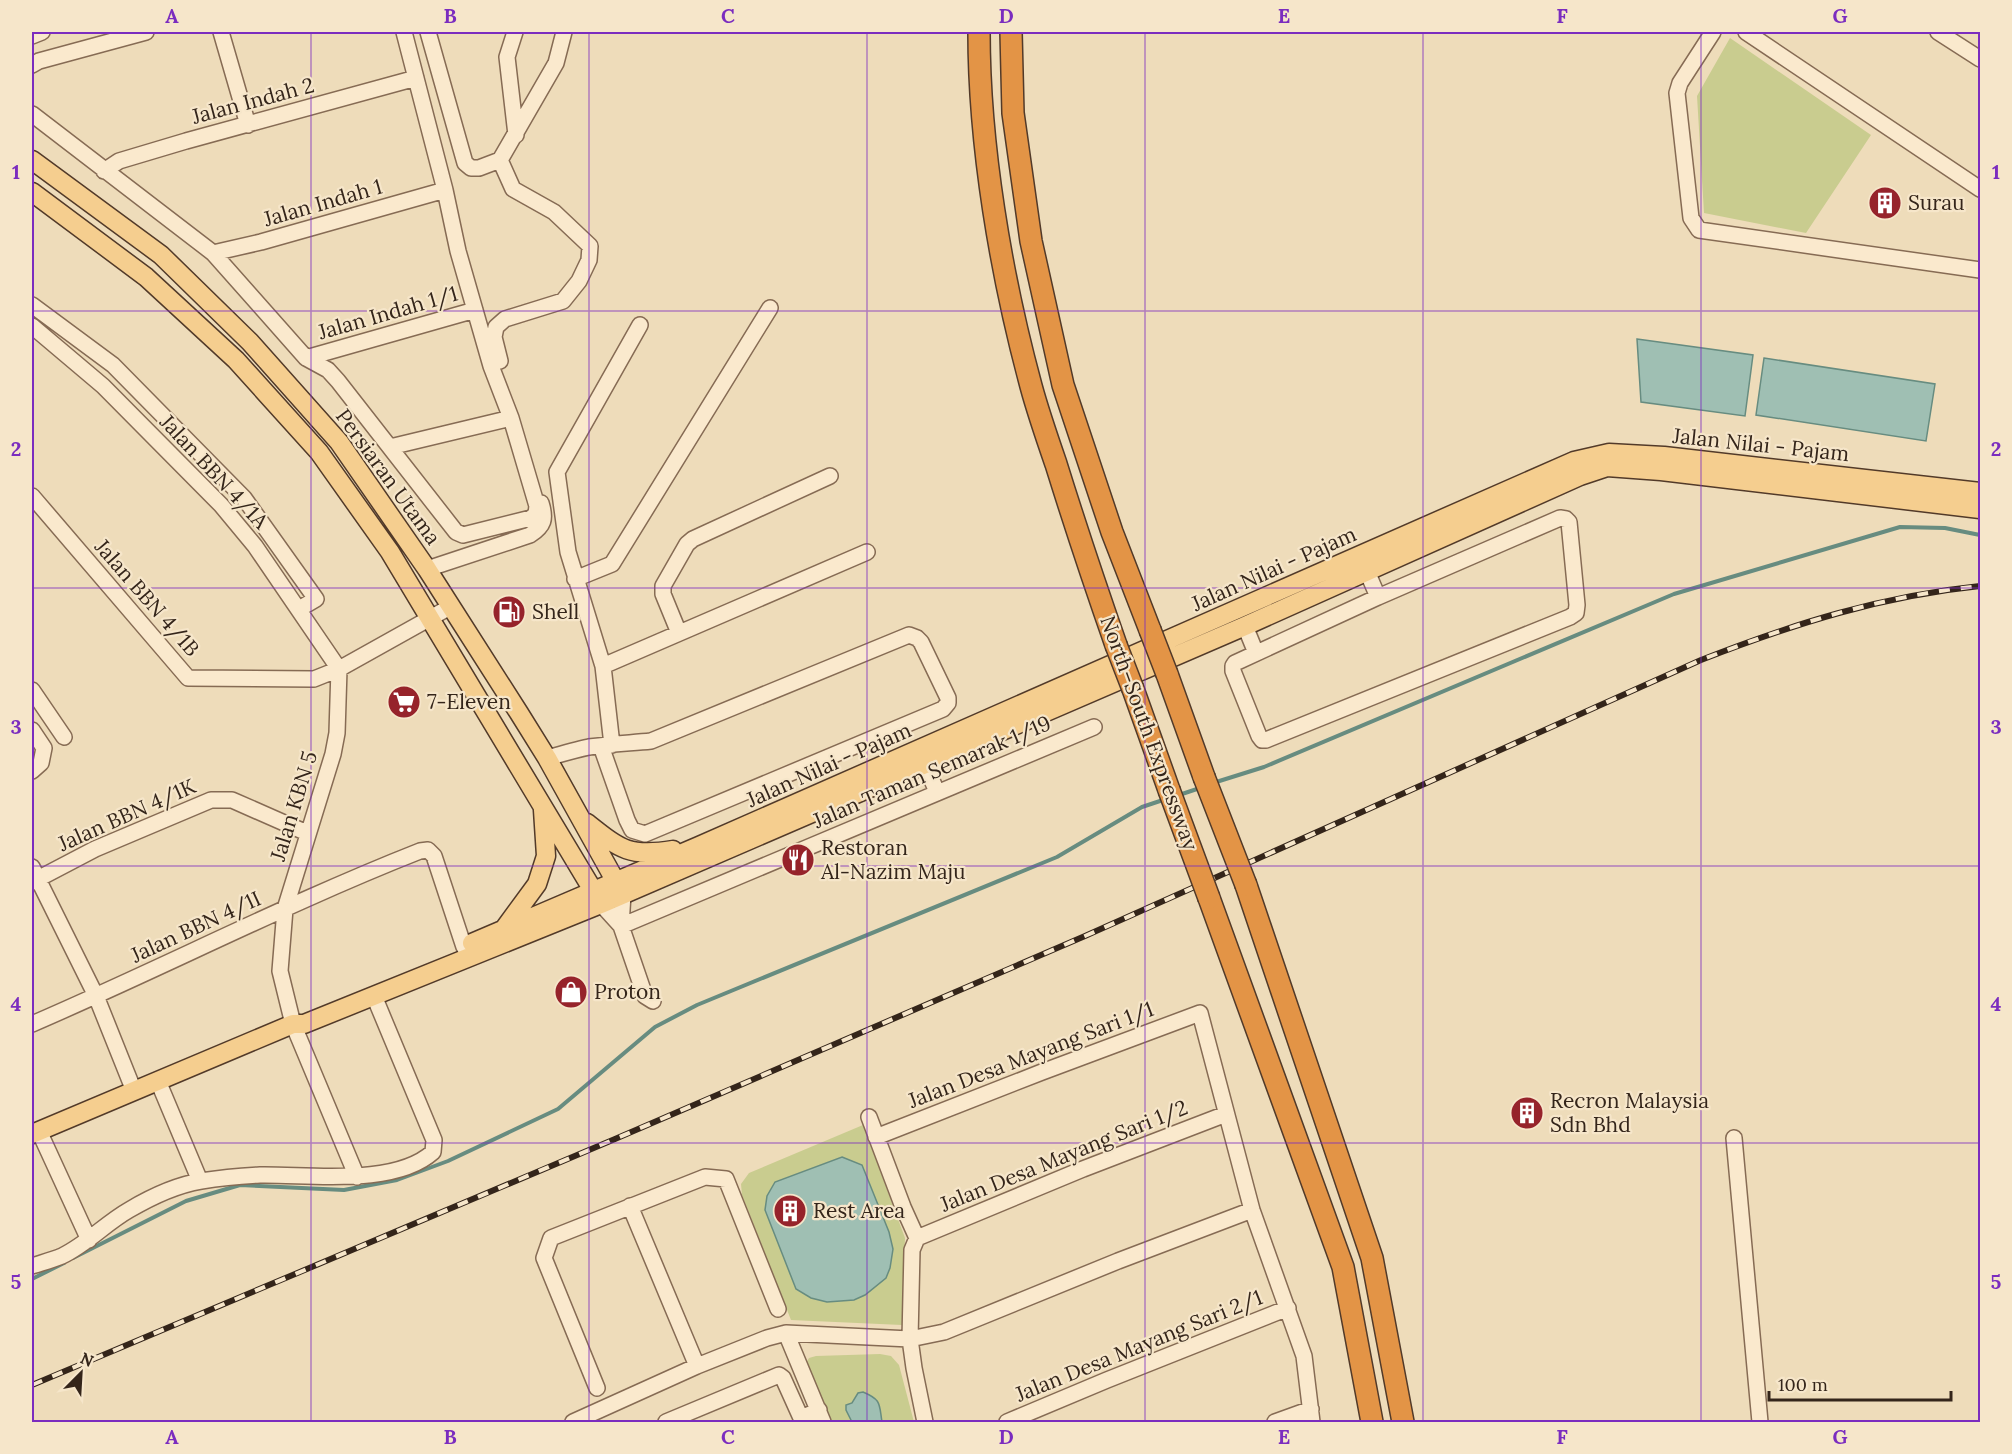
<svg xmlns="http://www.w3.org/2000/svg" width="2012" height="1454" font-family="Lora,serif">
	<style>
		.green { fill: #c9cc8f }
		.water { fill: #9fbfb3; stroke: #678c80; stroke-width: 1.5 }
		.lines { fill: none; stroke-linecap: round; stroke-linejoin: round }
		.stream { stroke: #678c80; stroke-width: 4 }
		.minor-casing { stroke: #866b54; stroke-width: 18 }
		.major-casing { stroke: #523a29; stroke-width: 21 }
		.highway-casing { stroke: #523a29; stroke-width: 24 }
		.minor { stroke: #fae9cd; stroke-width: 15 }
		.major { stroke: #f5ce8f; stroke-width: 18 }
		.highway { stroke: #e39446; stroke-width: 21 }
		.rail-casing { stroke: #34251a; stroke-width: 6 }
		.rail { stroke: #f6e6ca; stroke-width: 4; stroke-dasharray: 11; stroke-linecap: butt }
		.highway-bridge-casing { stroke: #523a29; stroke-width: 24; stroke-linecap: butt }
		.highway-bridge { stroke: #e39446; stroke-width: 21 }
		.grid { fill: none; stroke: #7b2cbf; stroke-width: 1.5; stroke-opacity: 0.55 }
		.labels { text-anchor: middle; stroke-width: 4.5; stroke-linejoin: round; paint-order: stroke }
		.street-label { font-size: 21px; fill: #34251a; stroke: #f6e6ca }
		.poi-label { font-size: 21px; fill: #34251a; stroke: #f6e6ca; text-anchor: start }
		.neatline { fill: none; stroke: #7b2cbf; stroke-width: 2 }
		.grid-label { font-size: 20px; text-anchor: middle; font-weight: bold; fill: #7b2cbf }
	</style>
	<rect width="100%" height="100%" fill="#eedcba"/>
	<path class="green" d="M1730,38l141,97 -65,98 -102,-20 -7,-117z
		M863,1125l42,113 -3,87 -111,-5 -49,-125 -1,-11 8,-11z
		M880,1354l11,2 8,9 15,57h-88l-22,-56 5,-8 7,-2z"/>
	<path class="water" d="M1637,339l116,16 -8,61 -104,-14z
		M1764,358l171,26 -9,57 -170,-26z
		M842,1157l20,8 27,67 4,17 -3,19 -4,10 -21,17 -11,5 -27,2 -16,-4 -15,-9 -31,-79 2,-14 8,-14z
		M863,1392c19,8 16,12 19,30h-30l-6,-12v-5l6,-2 6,-10z"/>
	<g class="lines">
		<path class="stream" d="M1213,783l51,-16 410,-173 226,-67 45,1 35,7
			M1179,795l21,-7
			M73,1258l113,-57 54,-16 104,5 53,-10 51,-19 110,-52 97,-82 42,-22 360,-148 85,-50 24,-8
			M32,1279l32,-16"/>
		<defs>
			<path id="minor" d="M221,32l27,93
				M428,32l37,131 6,5h8l21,-8
				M515,32l-8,25 9,78
				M1713,32l-33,51 -3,10 14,125 8,12 281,40
				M1746,32l234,157
				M1938,32l42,27
				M32,36l10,-4
				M32,65l7,-4 107,-29
				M32,114l181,139 93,105 169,-48
				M104,171l15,-10 67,-20 230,-63
				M213,253l48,-11 184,-52
				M32,305l81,60 131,133 72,101 -17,10
				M32,326l71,60 118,119 34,41 84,123 -2,64 -4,21 -48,155 -5,62 13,53 64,153
				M306,358l22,12 10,11 118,151 7,3 68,-17 5,-4 1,-8 -26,-88 -20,-52 -33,-115 -13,-61 -41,-158
				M500,361l-6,-24 2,-10 9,-8 58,-18 16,-20 10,-21 1,-14 -36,-34 -41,-23 -13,-29 56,-97 8,-31
				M390,447l121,-29
				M32,496l156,182 126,1 25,-10 111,-62
				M1560,518l6,1 3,3 8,83 -1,8 -6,4 -304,123h-4l-3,-4 -26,-65v-5l2,-3 143,-66z
				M1363,562l15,35
				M427,569l103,-34c14,-9 16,-16 11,-32
				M575,579l37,-15 158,-256
				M1245,626l11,27
				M679,633l-16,-39v-8l24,-42 6,-5 137,-63
				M603,666l264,-114
				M32,690l32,47
				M32,730l12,18 -3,15 -9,8
				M612,745l-9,-79 -35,-114 -11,-80 83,-147
				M547,758c14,-4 28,-8 42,-11 21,-3 42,-4 62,-6l258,-106 8,3 4,4 27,56v5l-5,6 -298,125 -13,-4 -5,-10 -26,-74
				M925,764l12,28
				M32,867l64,129 38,95
				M32,882l63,-33 116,-49h21l75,33
				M601,904l20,22 24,70 8,5
				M621,926l473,-199
				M621,926l2,-32
				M32,1024c130,-56 256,-121 388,-173l8,-1 6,6 30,91
				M158,1081l42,100
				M869,1117l34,90 14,31 -5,12 -2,89 4,29 11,54
				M39,1131l50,109
				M876,1137l166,-65 158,-59 52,197 52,146 8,66
				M1734,1138l26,284
				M630,1206l67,160
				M917,1238l166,-69 143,-55
				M32,1266c9,-3 20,-6 30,-10 25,-12 44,-33 67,-46 22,-13 48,-25 72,-29 19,-3 40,-5 59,-6 49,-1 134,12 173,-23l1,-12 -60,-144
				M786,1333l37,89
				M597,1388l-53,-130 7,-20 154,-61 21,2 52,130
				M573,1422l124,-56 70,-28 19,-5 124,6 34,-7 174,-71 134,-51
				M666,1422l113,-47 4,3 18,40 18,-8
				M1007,1422l100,-42 181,-72
				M1275,1422l36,-13"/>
			<path id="major" d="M32,160l129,95 89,87 89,100 88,127 92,144 28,45 74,133
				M32,192l114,85 90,83 83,92 71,100 210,350
				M587,823c34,27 42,34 86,27
				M504,929l33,-45 9,-28 -3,-46
				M472,943l227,-97 875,-385 35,-8 55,3 316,36
				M32,1134l261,-110h11l297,-120 644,-278 335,-150 27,-9 54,4 319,38"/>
			<path id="highway" d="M979,32c0,114 22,243 52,354 7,26 16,52 25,78 19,61 39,121 60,181
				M1011,32l2,81 18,128 32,144 49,147 38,98
				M1167,674l37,103
				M1133,689l36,101
				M1246,885l126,373 31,164
				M1209,898l134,369 29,155"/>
		</defs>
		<use href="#minor" class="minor-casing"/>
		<use href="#major" class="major-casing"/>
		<use href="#highway" class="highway-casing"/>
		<use href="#minor" class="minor"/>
		<use href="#major" class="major"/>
		<use href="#highway" class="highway"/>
		<defs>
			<path id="rail" d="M32,1385l583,-246 470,-203 616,-276c92,-36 180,-64 279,-74"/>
		</defs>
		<use href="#rail" class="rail-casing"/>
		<use href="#rail" class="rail"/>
		<defs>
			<path id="highway-bridge" d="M1150,630l17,44
				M1116,645l17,44
				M1204,777l42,108
				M1169,790l40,108"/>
		</defs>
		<use href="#highway-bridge" class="highway-bridge-casing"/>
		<use href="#highway-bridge" class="highway-bridge"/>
	</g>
	<path class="grid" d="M311,32v1390M589,32v1390M867,32v1390M1145,32v1390M1423,32v1390M1701,32v1390M32,311h1948M32,588h1948M32,866h1948M32,1143h1948"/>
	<defs>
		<symbol id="building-disc" viewBox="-11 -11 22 22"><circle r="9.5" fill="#96232b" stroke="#f6e6ca"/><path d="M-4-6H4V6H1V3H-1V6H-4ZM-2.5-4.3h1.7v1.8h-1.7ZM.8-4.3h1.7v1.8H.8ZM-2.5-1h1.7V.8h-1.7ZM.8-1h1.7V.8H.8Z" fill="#fff"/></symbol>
		<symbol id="fuel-disc" viewBox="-11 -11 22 22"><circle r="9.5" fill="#96232b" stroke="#f6e6ca"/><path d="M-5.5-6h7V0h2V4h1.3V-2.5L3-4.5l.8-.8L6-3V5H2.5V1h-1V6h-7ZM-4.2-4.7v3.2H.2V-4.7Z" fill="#fff"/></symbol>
		<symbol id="supermarket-disc" viewBox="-11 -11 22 22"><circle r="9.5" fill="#96232b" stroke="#f6e6ca"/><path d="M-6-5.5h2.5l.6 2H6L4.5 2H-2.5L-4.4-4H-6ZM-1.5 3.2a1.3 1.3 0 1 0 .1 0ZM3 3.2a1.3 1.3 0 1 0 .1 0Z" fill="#fff"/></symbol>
		<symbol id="restaurant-disc" viewBox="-11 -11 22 22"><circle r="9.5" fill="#96232b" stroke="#f6e6ca"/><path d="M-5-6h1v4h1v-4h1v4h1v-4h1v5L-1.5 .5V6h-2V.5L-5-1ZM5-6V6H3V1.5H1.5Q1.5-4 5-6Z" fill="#fff"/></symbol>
		<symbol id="shop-disc" viewBox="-11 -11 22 22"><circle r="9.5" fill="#96232b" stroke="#f6e6ca"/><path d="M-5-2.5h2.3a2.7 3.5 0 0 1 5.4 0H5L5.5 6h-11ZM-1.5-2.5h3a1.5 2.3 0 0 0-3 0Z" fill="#fff"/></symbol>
	</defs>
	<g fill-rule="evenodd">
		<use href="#building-disc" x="1866" y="184" width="38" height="38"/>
		<use href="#fuel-disc" x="490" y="593" width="38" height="38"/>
		<use href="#supermarket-disc" x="385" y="683" width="38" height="38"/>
		<use href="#restaurant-disc" x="779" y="841" width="38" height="38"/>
		<use href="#shop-disc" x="552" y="973" width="38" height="38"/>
		<use href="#building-disc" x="1508" y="1094" width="38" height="38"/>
		<use href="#building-disc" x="771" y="1192" width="38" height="38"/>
	</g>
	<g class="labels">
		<g class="street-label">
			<text transform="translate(253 101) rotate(-15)" y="7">Jalan Indah 2</text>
			<text transform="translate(323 203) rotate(-16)" y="7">Jalan Indah 1</text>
			<text transform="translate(388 313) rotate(-16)" y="7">Jalan Indah 1/1</text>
			<text transform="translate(1761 445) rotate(6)" y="7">Jalan Nilai - Pajam</text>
			<text transform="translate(214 472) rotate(47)" y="7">Jalan BBN 4/1A</text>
			<text transform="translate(388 477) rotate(54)" y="7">Persiaran Utama</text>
			<text transform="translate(1274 569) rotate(-24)" y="7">Jalan Nilai - Pajam</text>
			<text transform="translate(147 598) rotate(49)" y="7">Jalan BBN 4/1B</text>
			<text transform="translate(1149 733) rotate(70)" y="7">North–South Expressway</text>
			<text transform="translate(829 765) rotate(-24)" y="7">Jalan Nilai - Pajam</text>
			<text transform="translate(932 772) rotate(-23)" y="7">Jalan Taman Semarak 1/19</text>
			<text transform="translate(294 806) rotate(-73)" y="7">Jalan KBN 5</text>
			<text transform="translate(127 815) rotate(-24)" y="7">Jalan BBN 4/1K</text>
			<text transform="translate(196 927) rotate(-25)" y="7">Jalan BBN 4/1I</text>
			<text transform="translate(1031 1055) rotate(-21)" y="7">Jalan Desa Mayang Sari 1/1</text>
			<text transform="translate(1064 1156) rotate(-22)" y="7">Jalan Desa Mayang Sari 1/2</text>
			<text transform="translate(1139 1346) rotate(-22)" y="7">Jalan Desa Mayang Sari 2/1</text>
		</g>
		<g class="poi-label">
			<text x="1908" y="210">Surau</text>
			<text x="532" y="619">Shell</text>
			<text x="427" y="709">7-Eleven</text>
			<text x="821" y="855">Restoran<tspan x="821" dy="24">Al-Nazim Maju</tspan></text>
			<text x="594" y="999">Proton</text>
			<text x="1550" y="1108">Recron Malaysia<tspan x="1550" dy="24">Sdn Bhd</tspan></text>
			<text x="813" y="1218">Rest Area</text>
		</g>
	</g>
	<rect width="2012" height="1454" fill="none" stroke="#f6e6ca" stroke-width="66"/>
	<g transform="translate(81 1373) rotate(24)" stroke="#f6e6ca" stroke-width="4.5" paint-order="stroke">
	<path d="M0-4.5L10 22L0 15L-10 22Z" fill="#34251a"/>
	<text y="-9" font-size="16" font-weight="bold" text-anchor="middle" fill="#34251a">N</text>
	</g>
	<path d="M1769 1391v9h182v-9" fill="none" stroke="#34251a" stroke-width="3"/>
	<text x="1778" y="1391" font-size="18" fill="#34251a" stroke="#f6e6ca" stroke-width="4.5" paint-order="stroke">100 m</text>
	<rect x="33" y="33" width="1946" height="1388" class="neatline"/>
	<g class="grid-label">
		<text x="172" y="23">A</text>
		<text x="450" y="23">B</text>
		<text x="728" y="23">C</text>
		<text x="1006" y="23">D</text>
		<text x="1284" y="23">E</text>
		<text x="1562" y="23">F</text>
		<text x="1840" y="23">G</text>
		<text x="16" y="179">1</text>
		<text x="1996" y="179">1</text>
		<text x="16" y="456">2</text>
		<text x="1996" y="456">2</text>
		<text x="16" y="734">3</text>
		<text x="1996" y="734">3</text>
		<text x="16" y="1011">4</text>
		<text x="1996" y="1011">4</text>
		<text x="16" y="1289">5</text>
		<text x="1996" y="1289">5</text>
		<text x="172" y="1444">A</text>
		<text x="450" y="1444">B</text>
		<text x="728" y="1444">C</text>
		<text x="1006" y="1444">D</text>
		<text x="1284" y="1444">E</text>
		<text x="1562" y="1444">F</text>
		<text x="1840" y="1444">G</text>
	</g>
</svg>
